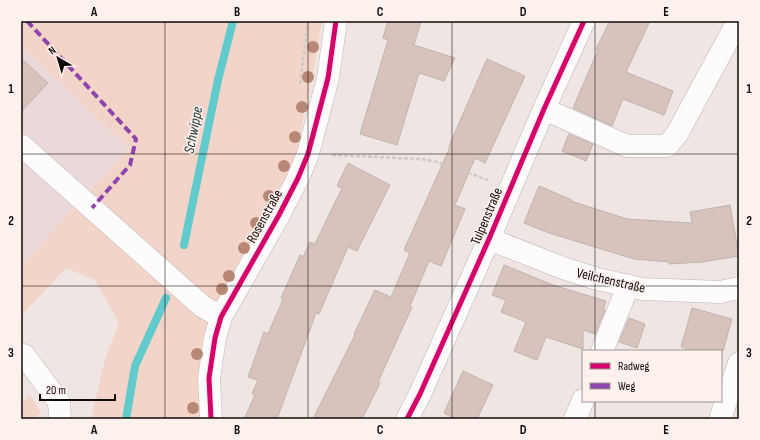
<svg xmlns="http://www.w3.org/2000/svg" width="760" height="440" font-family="'Sofia Sans Condensed',sans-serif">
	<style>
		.industrial { fill: #ebd8da }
		.green { fill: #f3d4c9 }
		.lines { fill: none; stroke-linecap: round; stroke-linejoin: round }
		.stream { stroke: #60cacc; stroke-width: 8 }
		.building { fill: #d8c2bc; stroke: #bdb5b2 }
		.minor-casing { stroke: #beb6b3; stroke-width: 23 }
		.path { stroke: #cdcbc9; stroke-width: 2.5; stroke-dasharray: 4 2; stroke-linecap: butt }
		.minor { stroke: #fdfbfb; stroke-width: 22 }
		.quiet { stroke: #8e44ad; stroke-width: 4; stroke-dasharray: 8 4; stroke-linecap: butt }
		.cycleway-casing { stroke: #fdf1ed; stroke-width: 8 }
		.cycleway { stroke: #d6006c; stroke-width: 5 }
		.tree { fill: #b88775 }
		.grid { fill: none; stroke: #100a08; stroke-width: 1; stroke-opacity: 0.55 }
		.labels { text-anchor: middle; stroke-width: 3; stroke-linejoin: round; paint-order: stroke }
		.street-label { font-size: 14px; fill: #100a08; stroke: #fdf1ed }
		.water-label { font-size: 15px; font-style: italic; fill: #1f3737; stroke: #fdf1ed }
		.neatline { fill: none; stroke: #100a08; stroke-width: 1.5 }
		.grid-label { font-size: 13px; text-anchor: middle; font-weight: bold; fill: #100a08 }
	</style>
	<rect width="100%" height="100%" fill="#efe5e2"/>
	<path class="industrial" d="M21,46l108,102 -108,119z"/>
	<path class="green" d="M21,21h301l-7,41 -19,92 -12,26 -82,160c0,27 -2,53 -3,79h-108l14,-60 14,-36 -24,-43 -29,-12 -45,48v-50l108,-118 -108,-102z
		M30,395l11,17 -7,7h-13v-15z"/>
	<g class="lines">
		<path class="stream" d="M184,245l34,-165 15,-59
			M126,419l9,-53 31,-68"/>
	</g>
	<path class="building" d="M388,21h33l-7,24 41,13 -11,23 -25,-8 -22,72 -37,-11 28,-94 -5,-2z
		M610,21h40l-24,51 47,19 -9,24 -41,-16 -11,27 -39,-18 25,-58 -2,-1z
		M21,58l27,25 -27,29z
		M487,59l38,17 -40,87 -10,-5 -20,47 10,4 -24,57 -12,-5 -19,45 2,1 -34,75 2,1 -18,36h-49l42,-84 -1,-1 21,-44 16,7 19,-44 -6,-3 46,-103 -1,-1z
		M569,134l24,10 -7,17 -24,-10z
		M348,163l42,22 -33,66 -9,-4 -29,67 -3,-1 -39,106h-33l11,-24 -3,-1 6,-14 -10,-3 16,-45 4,2 15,-35 -2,-1 19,-43 3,2 7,-15 5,2 27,-56 -5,-2z
		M539,186l33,14 -1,1 56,18 65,4 -2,-11 40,-7 9,51 -37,6 -33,2v-2l-35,-3 -85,-26 -25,-10z
		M504,265l49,20 53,16 -3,9h2l-10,24 -12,-4v19l-37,-12 -9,23 -23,-9 12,-29 -25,-10 5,-12 -14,-5z
		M692,308l40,11 -9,32h-38l1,-3 -5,-1z
		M629,318l16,6 -8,24 -18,-6z
		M463,371l30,14 -16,34h-21l-12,-6z"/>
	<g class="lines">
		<defs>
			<path id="minor" d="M544,109l83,37h40l10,-12 61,-113
				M21,145l181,161 19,11
				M489,239l74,29 34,11 46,10 77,3 19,-4
				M602,351l26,-65
				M21,359l3,-4 35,47 1,17
				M211,419l-2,-41 6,-40 6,-21 58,-102 19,-37 10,-24 20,-76 8,-57
				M407,419l13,-25 69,-155 55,-130 40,-88
				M575,419l8,-19
				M720,419l19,-56"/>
		</defs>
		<use href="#minor" class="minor-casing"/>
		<path class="path" d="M300,84l8,-63
			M332,155l89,4 16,3 51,18"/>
		<use href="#minor" class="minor"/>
		<path class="quiet" d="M27,21l109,118 -6,26 -38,43"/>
		<defs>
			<path id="cycleway" d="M211,419l-2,-41 6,-40 6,-21 58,-102 19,-37 10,-24 20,-76 8,-57
				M407,419l13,-25 69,-155 55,-130 40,-88"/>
		</defs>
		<use href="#cycleway" class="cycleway-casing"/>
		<use href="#cycleway" class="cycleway"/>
	</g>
	<g class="tree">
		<circle cx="313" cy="47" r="6"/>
		<circle cx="308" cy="77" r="6"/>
		<circle cx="302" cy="107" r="6"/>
		<circle cx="295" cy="137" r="6"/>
		<circle cx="284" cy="166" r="6"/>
		<circle cx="269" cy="196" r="6"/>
		<circle cx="256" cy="223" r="6"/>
		<circle cx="244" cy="248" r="6"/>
		<circle cx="229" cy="276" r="6"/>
		<circle cx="222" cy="289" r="6"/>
		<circle cx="197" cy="354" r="6"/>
		<circle cx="193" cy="408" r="6"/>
	</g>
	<path class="grid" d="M165,21v398M308,21v398M452,21v398M595,21v330M21,154h718M21,286h718M595,401v18"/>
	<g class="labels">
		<g class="street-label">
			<text transform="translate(264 216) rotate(-61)" y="5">Rosenstraße</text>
			<text transform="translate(486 216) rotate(-67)" y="5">Tulpenstraße</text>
			<text transform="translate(611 280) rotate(13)" y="5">Veilchenstraße</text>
		</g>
		<g class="water-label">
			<text transform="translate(193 130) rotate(-79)" y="5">Schwippe</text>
		</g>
	</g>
	<rect width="760" height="440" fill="none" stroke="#fdf1ed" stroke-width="44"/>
	<rect x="582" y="350" width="140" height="52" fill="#fdf1ed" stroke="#9e9591"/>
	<rect x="590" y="363" width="20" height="6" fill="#d6006c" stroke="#9e9591"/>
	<text x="618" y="370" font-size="12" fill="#100a08">Radweg</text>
	<rect x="590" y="383" width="20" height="6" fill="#8e44ad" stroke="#9e9591"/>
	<text x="618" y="390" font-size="12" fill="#100a08">Weg</text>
	<g transform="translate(58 58) rotate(322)" stroke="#fdf1ed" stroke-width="3" paint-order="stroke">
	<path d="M0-3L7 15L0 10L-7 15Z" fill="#100a08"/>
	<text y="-6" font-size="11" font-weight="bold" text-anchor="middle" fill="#100a08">N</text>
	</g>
	<path d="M40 394v6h75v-6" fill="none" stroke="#100a08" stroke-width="2"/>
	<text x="46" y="394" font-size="12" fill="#100a08" stroke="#fdf1ed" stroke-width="3" paint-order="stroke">20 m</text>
	<rect x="22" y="22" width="716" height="396" class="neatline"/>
	<g class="grid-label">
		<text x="94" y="16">A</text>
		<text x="237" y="16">B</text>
		<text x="380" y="16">C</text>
		<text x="523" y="16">D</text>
		<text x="666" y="16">E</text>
		<text x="11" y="93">1</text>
		<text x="749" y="93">1</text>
		<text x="11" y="225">2</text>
		<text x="749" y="225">2</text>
		<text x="11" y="357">3</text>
		<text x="749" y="357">3</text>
		<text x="94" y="434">A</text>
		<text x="237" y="434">B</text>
		<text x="380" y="434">C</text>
		<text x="523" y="434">D</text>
		<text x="666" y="434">E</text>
	</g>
</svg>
